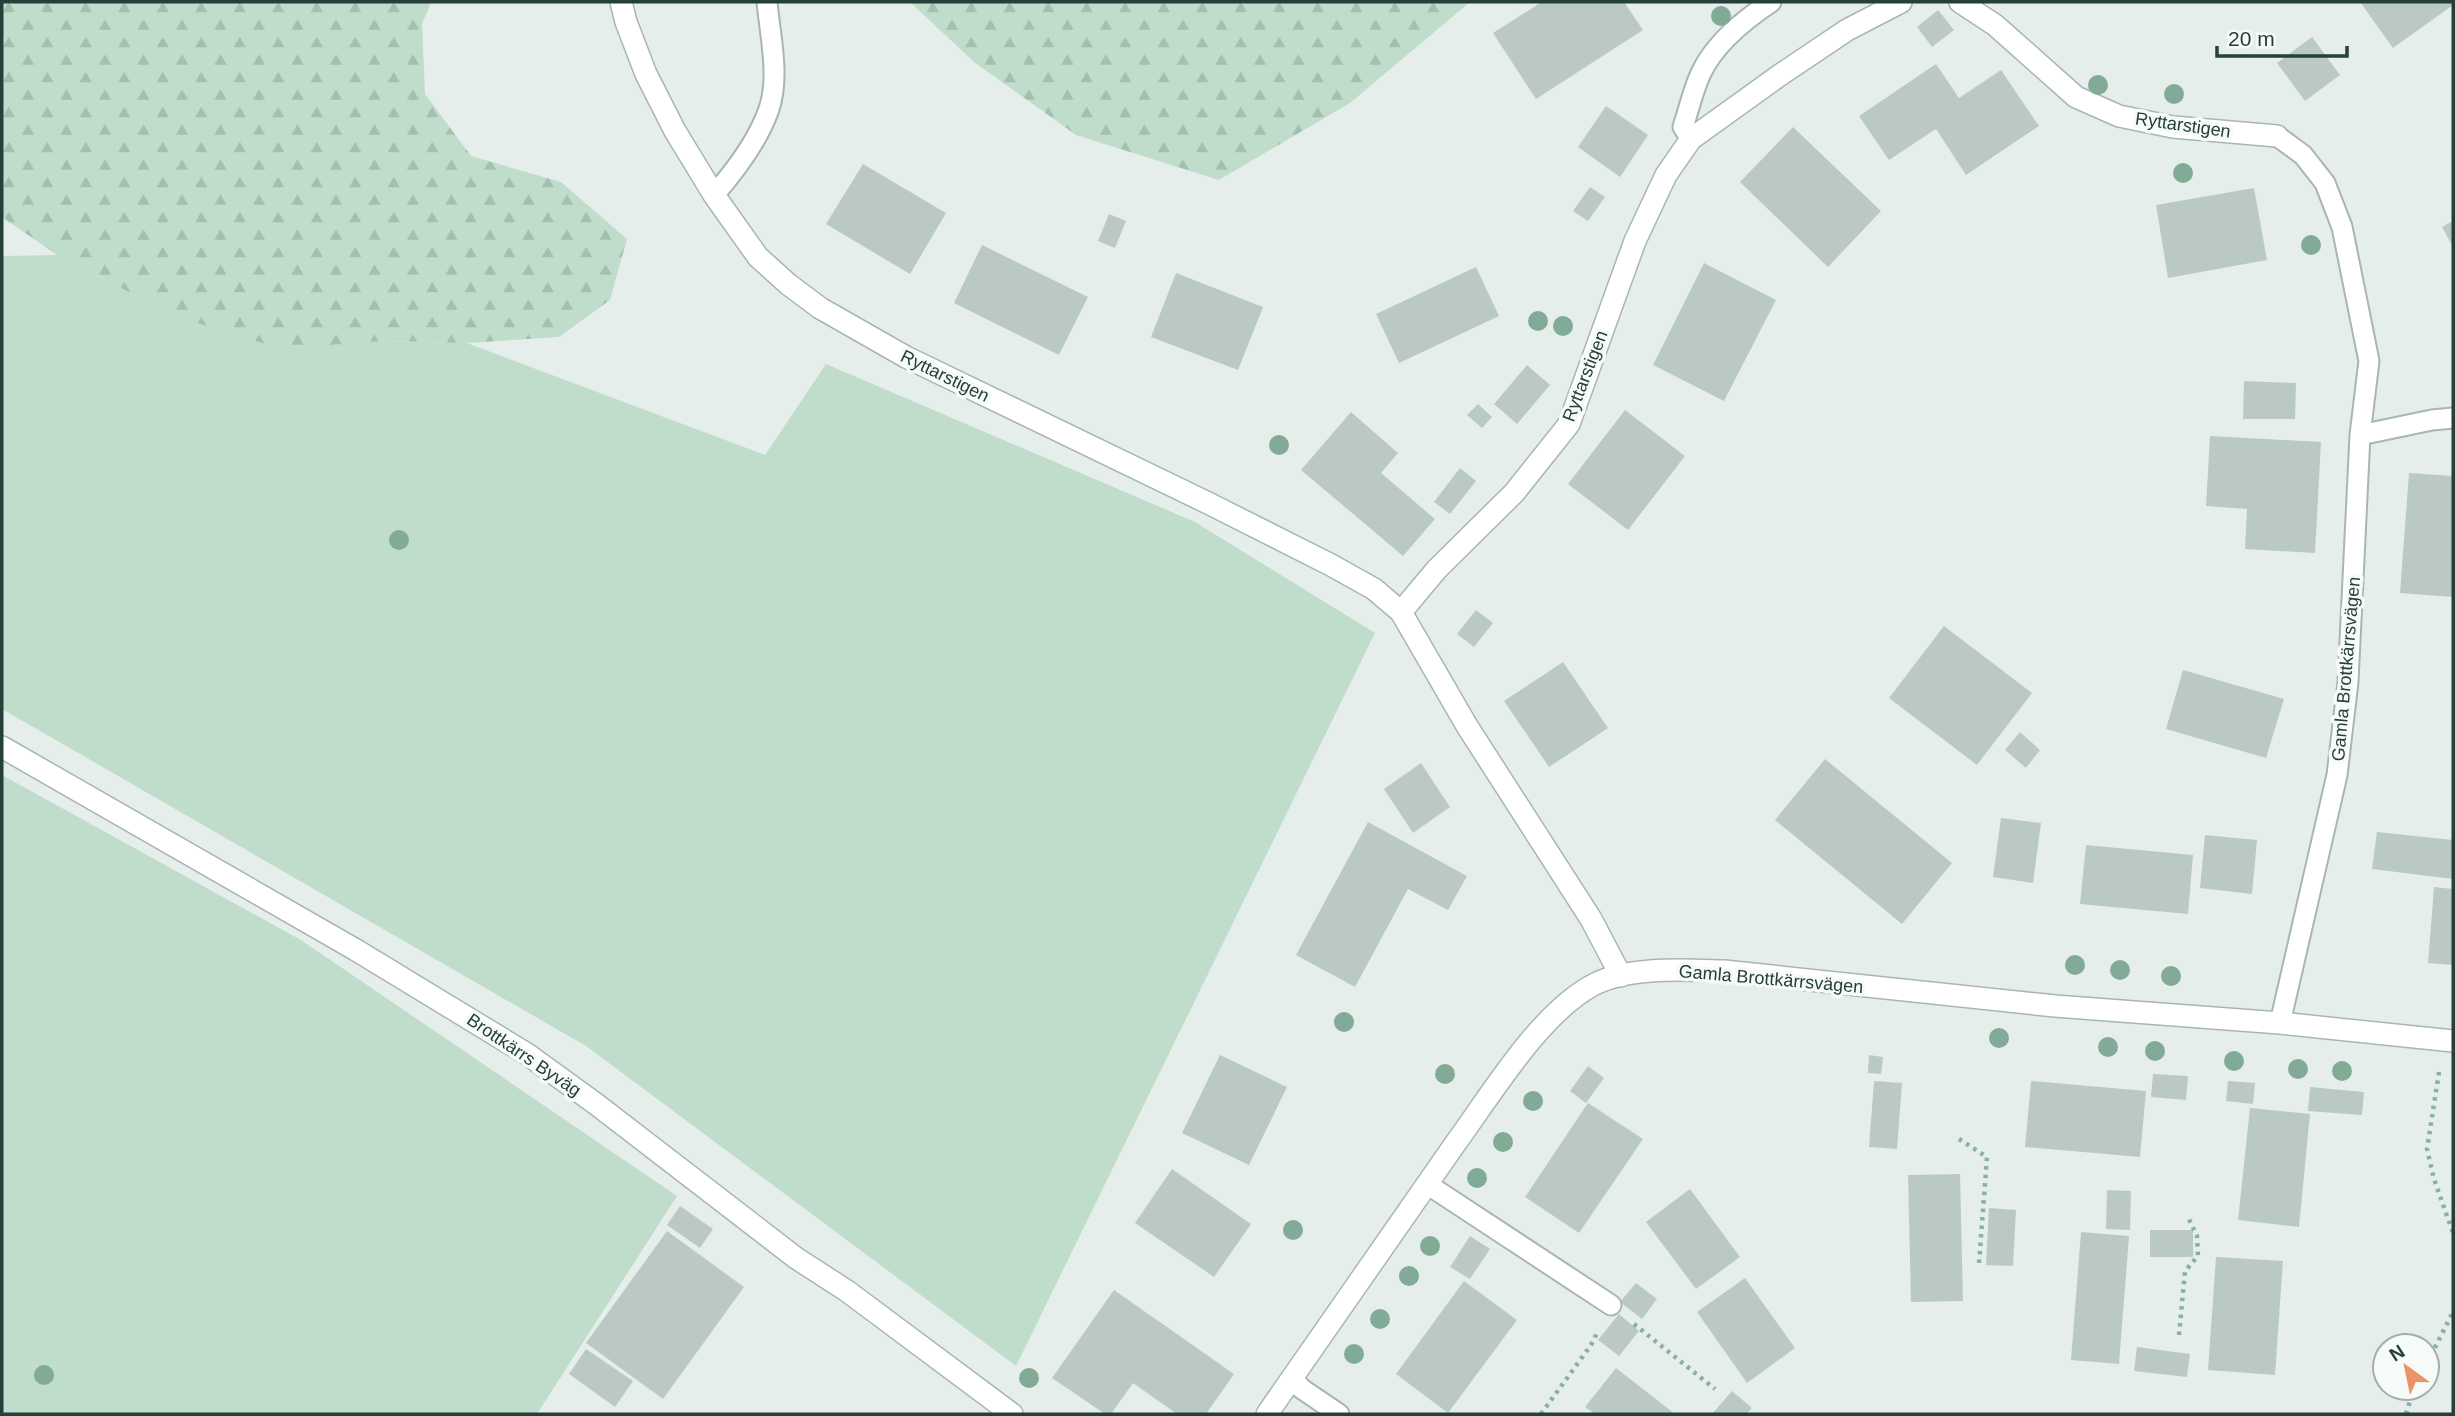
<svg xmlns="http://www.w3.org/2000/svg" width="2455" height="1416" font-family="Arial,sans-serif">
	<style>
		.grass { fill: #c0ddcb }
		.forest { fill: url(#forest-firs) }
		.building { fill: #bbc9c4 }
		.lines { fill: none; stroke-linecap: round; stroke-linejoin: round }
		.service-casing { stroke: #a8b6b3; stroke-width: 23 }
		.minor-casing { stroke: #a8b6b3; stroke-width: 24 }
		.path { stroke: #88b0a7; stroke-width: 4.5; stroke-dasharray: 3.5 5; stroke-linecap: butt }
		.service { stroke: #fff; stroke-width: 19 }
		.minor { stroke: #fff; stroke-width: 21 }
		.tree { fill: #82ab97 }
		.labels { text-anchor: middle; stroke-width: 7; stroke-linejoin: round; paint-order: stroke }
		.street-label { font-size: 18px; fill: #253f3b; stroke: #f6faf9 }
	</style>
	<defs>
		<pattern id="forest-firs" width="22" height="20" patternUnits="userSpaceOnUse" patternTransform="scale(1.75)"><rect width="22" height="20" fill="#c0ddcb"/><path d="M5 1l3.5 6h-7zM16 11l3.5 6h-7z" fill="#a5bfaf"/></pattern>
	</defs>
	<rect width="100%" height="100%" fill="#e6eeeb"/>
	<path class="grass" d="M57,255l118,61 206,25 86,2 298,112 61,-91 369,158 180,111 -359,733 -430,-320 -584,-337v-453z
		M2,775l299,165 376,256 -140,218h-535z"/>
	<path class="forest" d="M2,2h429l-9,22 3,70 46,62 90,26 66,57 -17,61 -51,37 -92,6 -86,-2 -100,8 -106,-33 -118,-61 -55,-38z
		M910,2h560l-120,101 -131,77 -143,-45 -102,-73z"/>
	<path class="building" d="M1542,2h82l19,28 -107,69 -43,-66z
		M2360,2h93v3l-60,43z
		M1938,10l16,20 -22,17 -15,-20z
		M2312,37l28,38 -35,26 -28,-38z
		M1936,64l23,34 42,-28 38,56 -73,49 -30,-46 -47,31 -30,-44z
		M1606,106l42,29 -28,42 -42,-30z
		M1793,127l88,84 -53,56 -88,-85z
		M863,164l83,49 -36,61 -84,-50z
		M1590,187l15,10 -17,24 -15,-10z
		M2254,188l13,72 -99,18 -12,-73z
		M1109,214l17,7 -11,27 -17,-7z
		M2453,221v26l-11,-20z
		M982,245l106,52 -29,58 -105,-52z
		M1704,263l72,37 -52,101 -71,-36z
		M1476,267l23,49 -100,47 -23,-49z
		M1176,273l87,34 -25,63 -87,-33z
		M1527,365l23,20 -33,39 -23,-20z
		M2244,381l52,2 -1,36h-52z
		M1478,404l14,13 -10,11 -15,-13z
		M1625,410l60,46 -57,74 -60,-46z
		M1351,412l47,41 -17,20 54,46 -32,37 -102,-86z
		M2210,436l111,6 -6,111 -70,-4 2,-40 -41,-3z
		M1460,468l16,13 -26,33 -16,-12z
		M2409,473l44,3v121l-53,-4z
		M1476,610l17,13 -19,24 -17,-13z
		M1944,626l88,67 -55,72 -88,-67z
		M1563,662l45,66 -59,39 -45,-66z
		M2183,670l101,29 -18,59 -100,-29z
		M2020,732l20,18 -14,18 -21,-18z
		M1825,759l127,104 -50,61 -127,-104z
		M1421,763l29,44 -37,26 -29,-44z
		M2001,818l40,5 -8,60 -40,-6z
		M1368,822l99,54 -19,34 -40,-21 -53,98 -59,-32z
		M2377,832l76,8v39l-81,-10z
		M2205,835l52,5 -5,54 -52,-6z
		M2086,845l107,10 -5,59 -108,-10z
		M2434,887l19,2v76l-25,-2z
		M1220,1055l67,32 -38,78 -67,-32z
		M1869,1055l14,2 -2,17 -13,-1z
		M1588,1066l16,12 -18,25 -16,-12z
		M2153,1074l35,2 -2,24 -35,-3z
		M1874,1081l28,2 -5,66 -28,-2z
		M2031,1081l115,10 -6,66 -115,-10z
		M2228,1081l27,2 -2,21 -27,-3z
		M2310,1087l54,5 -2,23 -54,-4z
		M1588,1103l55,36 -64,94 -54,-36z
		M2250,1108l60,6 -11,113 -61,-7z
		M1172,1169l79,55 -37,53 -79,-54z
		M1960,1174l3,127 -52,1 -3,-127z
		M1690,1189l50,68 -44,32 -50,-67z
		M2107,1190l24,1 -1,39 -24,-1z
		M680,1206l33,23 -13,19 -33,-23z
		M1989,1208l27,2 -3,56 -27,-1z
		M2150,1230h43v27h-43z
		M667,1231l77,56 -81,112 -77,-56z
		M2081,1232l48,4 -10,128 -48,-4z
		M1470,1236l20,13 -20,30 -20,-12z
		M2216,1257l67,4 -8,114 -67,-5z
		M1745,1278l50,70 -48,35 -50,-71z
		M1464,1281l53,39 -69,93 -52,-39z
		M1636,1283l21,16 -15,20 -22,-17z
		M1114,1290l120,84 -28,40h-29l-44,-31 -22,31h-6l-53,-36z
		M1619,1314l20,17 -20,25 -21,-16z
		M2137,1347l53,7 -3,23 -53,-6z
		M586,1349l47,32 -18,26 -46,-33z
		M1616,1368l59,46h-80l-10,-7z
		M1732,1391l20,17 -6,6h-34z"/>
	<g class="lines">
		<defs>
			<path id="service" d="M2277,136l26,19 22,28 17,44 27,134 -9,74 -12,247 -11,93 -57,248
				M1691,139l-8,-12c6,-18 10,-37 18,-54 14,-30 43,-53 70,-71
				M714,195c21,-24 44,-54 55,-86 11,-32 1,-74 -2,-107
				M2360,435l72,-15 21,-2
				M1427,1184l184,121
				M1292,1378l10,11 37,25"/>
			<path id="minor" d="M621,2l5,20 20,52 29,57 39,64 44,62 30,27 32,24 86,49 302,146 123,62 43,24 27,23 66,114 124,193 30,57
				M1960,2l35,23 81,72 43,19 54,11 104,9
				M1401,612l36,-43 77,-76 55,-69 66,-183 31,-66 25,-36 89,-64 67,-45 54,-28
				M2,747l354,203 171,104 69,50 200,154 51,33 165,123
				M1267,1414c63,-90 125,-180 188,-270 36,-49 84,-130 138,-159 35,-19 93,-15 131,-14l331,35 225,17 173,18"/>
		</defs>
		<use href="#service" class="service-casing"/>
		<use href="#minor" class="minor-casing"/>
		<path class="path" d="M2439,1072l-12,77 7,30 19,54
			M1959,1139l28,18 -8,106
			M1634,1324l81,65
			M2179,1335l6,-64 13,-15 -1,-20 -10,-21
			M2427,1363l26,-51
			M1541,1414l50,-69 6,-12
			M2406,1414l8,-26"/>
		<use href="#service" class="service"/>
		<use href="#minor" class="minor"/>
	</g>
	<g class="tree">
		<circle cx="1721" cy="16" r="10"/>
		<circle cx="2098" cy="85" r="10"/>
		<circle cx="2174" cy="94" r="10"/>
		<circle cx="2183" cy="173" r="10"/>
		<circle cx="2311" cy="245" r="10"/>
		<circle cx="1538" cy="321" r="10"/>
		<circle cx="1563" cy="326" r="10"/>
		<circle cx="1279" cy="445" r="10"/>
		<circle cx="399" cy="540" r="10"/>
		<circle cx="2075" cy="965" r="10"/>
		<circle cx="2120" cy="970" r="10"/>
		<circle cx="2171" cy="976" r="10"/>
		<circle cx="1344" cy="1022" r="10"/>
		<circle cx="1999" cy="1038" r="10"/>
		<circle cx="2108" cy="1047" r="10"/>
		<circle cx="2155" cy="1051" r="10"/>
		<circle cx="2234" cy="1061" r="10"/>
		<circle cx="2298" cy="1069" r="10"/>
		<circle cx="2342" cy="1071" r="10"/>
		<circle cx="1445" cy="1074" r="10"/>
		<circle cx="1533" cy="1101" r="10"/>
		<circle cx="1503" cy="1142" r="10"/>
		<circle cx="1477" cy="1178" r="10"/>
		<circle cx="1293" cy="1230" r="10"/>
		<circle cx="1430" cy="1246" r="10"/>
		<circle cx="1409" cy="1276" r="10"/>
		<circle cx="1380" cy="1319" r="10"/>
		<circle cx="1354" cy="1354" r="10"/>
		<circle cx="44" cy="1375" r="10"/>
		<circle cx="1029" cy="1378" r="10"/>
	</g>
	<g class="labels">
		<g class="street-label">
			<text transform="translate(2183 125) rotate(8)" y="6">Ryttarstigen</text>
			<text transform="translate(945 376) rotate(26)" y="6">Ryttarstigen</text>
			<text transform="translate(1585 376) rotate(-69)" y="6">Ryttarstigen</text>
			<text transform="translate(2346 669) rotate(-85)" y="6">Gamla Brottkärrsvägen</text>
			<text transform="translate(1771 979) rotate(5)" y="6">Gamla Brottkärrsvägen</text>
			<text transform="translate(524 1055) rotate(34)" y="6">Brottkärrs Byväg</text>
		</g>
	</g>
	<rect width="2455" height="1416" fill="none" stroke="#253f3b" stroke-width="7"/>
	<g transform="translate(2406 1367) rotate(327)"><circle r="33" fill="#f6faf9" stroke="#a2afad" stroke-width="2"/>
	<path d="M0-5L12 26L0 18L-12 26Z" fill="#eb9467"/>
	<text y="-10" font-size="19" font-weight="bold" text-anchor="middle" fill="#253f3b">N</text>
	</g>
	<path d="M2217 46v10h130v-10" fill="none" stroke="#253f3b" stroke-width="3.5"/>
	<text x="2228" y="46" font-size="21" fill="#253f3b" stroke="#f6faf9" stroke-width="5" paint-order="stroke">20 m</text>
</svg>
